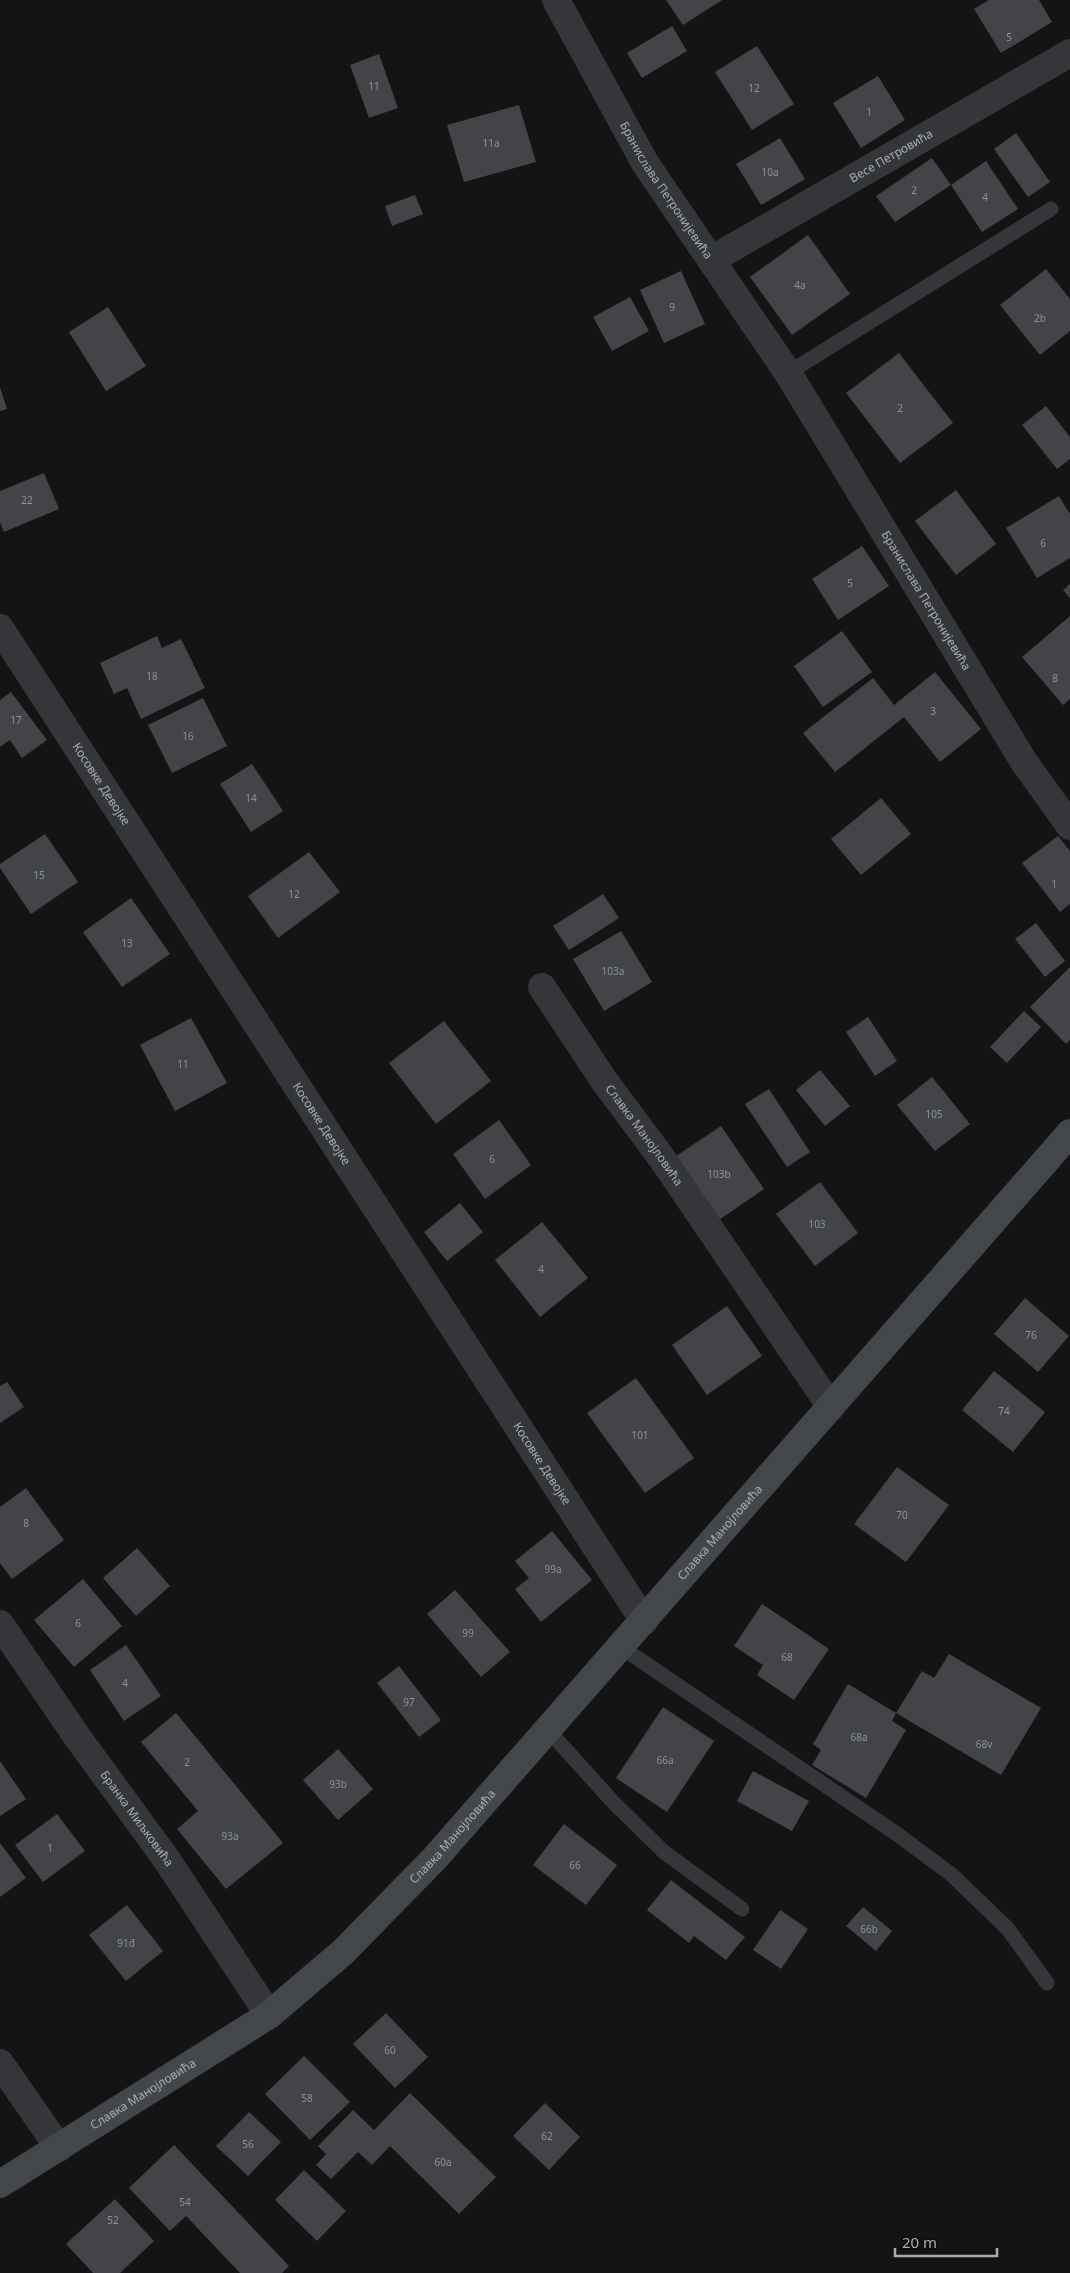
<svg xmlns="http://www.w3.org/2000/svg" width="1070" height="2273" font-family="'Noto Sans',sans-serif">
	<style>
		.building { fill: #434448 }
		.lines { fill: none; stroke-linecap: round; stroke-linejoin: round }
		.lane { stroke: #35363a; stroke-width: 15 }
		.street { stroke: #35363a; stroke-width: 28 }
		.secondary { stroke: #43464a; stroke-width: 28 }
		.labels { text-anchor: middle; stroke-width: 5; stroke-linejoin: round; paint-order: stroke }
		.number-label { font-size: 10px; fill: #8c939a }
		.street-label { font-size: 12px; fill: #a5adb6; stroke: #0f0f10 }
	</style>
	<rect width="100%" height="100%" fill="#141415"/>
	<path class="building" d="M666,0h56l-39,25z
		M989,0h50l13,22 -51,31 -27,-44z
		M672,26l15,25 -45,27 -15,-25z
		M757,46l37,58 -42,26 -37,-58z
		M379,54l19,54 -29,10 -19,-53z
		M878,76l27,44 -44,28 -28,-45z
		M519,105l17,57 -72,20 -17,-57z
		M1016,133l34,49 -22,15 -34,-48z
		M780,138l25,41 -44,26 -25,-41z
		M932,158l19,27 -56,37 -19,-26z
		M986,161l32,48 -36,23 -31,-47z
		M415,195l8,19 -31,12 -7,-20z
		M808,235l42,59 -58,41 -42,-58z
		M1046,269l24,30v32l-30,24 -40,-50z
		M681,271l24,53 -41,19 -24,-53z
		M630,297l19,34 -37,20 -19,-34z
		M108,307l38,59 -40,25 -37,-59z
		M899,353l54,70 -53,40 -54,-70z
		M0,387l7,22 -7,2z
		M1046,406l24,31v22l-13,10 -35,-44z
		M44,473l15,36 -55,23 -4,-10v-31z
		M956,490l40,54 -40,31 -41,-54z
		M1059,496l11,18v44l-33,20 -31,-50z
		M862,546l27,40 -51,34 -26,-41z
		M1070,584v14l-7,-8z
		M1070,616v83l-7,6 -41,-48z
		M842,631l30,41 -49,35 -29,-41z
		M157,636l5,12 19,-9 24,49 -64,31 -14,-31 -13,6 -14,-31z
		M935,672l46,57 -41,33 -36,-45 -69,55 -32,-39 70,-55 21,27z
		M11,692l36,48 -25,18 -12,-18 -10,7v-47z
		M203,698l24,48 -55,27 -24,-48z
		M252,764l31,47 -32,21 -31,-48z
		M881,798l30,36 -50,41 -30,-36z
		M45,834l33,48 -47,32 -31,-46v-4z
		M1058,836l12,15v53l-10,8 -38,-49z
		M309,852l31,40 -62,46 -30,-42z
		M603,894l16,24 -50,32 -16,-24z
		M131,898l39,56 -48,33 -39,-55z
		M1036,923l29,38 -20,16 -30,-38z
		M621,931l31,51 -48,29 -31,-52z
		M1070,967v73l-4,4 -36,-37z
		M1024,1011l17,16 -34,36 -17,-16z
		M868,1017l29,44 -22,15 -29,-44z
		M191,1018l36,65 -52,28 -35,-66z
		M444,1021l47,60 -55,43 -47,-61z
		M820,1070l30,36 -25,20 -29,-36z
		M932,1077l38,47 -35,27 -38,-46z
		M769,1089l41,63 -23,15 -42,-63z
		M499,1120l32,45 -46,34 -32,-45z
		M721,1126l43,63 -48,33 -43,-64z
		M820,1182l38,51 -43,33 -39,-52z
		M460,1203l23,29 -36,29 -23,-29z
		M542,1222l46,56 -48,39 -45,-57z
		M1025,1298l44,38 -31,36 -44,-38z
		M727,1306l35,50 -55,39 -35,-50z
		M994,1371l51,41 -32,40 -51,-42z
		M636,1378l58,80 -49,35 -58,-80z
		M7,1382l17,25 -24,16v-37z
		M897,1467l52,38 -43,57 -52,-38z
		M26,1488l38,52 -52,39 -12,-16v-56z
		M552,1531l40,49 -51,42 -26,-33 14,-11 -14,-17z
		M137,1548l33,38 -34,30 -33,-38z
		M83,1579l39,47 -48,41 -40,-47z
		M455,1590l55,62 -29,25 -54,-63z
		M762,1604l67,45 -35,51 -37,-25 6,-10 -29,-19z
		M126,1645l35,51 -37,25 -34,-51z
		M949,1654l92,54 -40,67 -105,-62 26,-42 12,7z
		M399,1666l42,54 -22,17 -42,-54z
		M848,1684l48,29 -4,8 14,9 -40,68 -54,-33 9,-15 -8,-6z
		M663,1707l51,34 -47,71 -51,-34z
		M176,1713l107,130 -57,46 -49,-60 21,-18 -57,-69z
		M338,1749l35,40 -35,31 -35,-40z
		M0,1761l26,38 -26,17z
		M753,1771l56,30 -17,30 -55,-30z
		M57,1814l28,37 -42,31 -28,-37z
		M564,1824l53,41 -31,40 -53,-40z
		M0,1843l26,35 -26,19z
		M671,1880l74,57 -19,23 -32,-24 -5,7 -42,-33z
		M127,1905l36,46 -37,30 -37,-46z
		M863,1907l29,24 -16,20 -30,-25z
		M780,1910l28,19 -27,40 -28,-19z
		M386,2013l42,44 -33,31 -42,-44z
		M304,2056l46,46 -40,38 -45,-46z
		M410,2093l86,84 -37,37 -69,-68 -18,19 -14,-13 -27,27 -15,-14 10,-11 -8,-8 35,-36 21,20z
		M545,2103l35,34 -31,33 -36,-34z
		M249,2112l32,30 -33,34 -32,-30z
		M174,2145l115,121 -7,7h-42l-54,-57 -16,15 -41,-43z
		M304,2170l42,41 -29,30 -42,-41z
		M115,2199l39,42 -34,32h-27l-27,-29z"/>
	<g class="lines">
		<path class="lane" d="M788,373l263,-164
			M621,1647l276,187 55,41 56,54 39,54
			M548,1730l65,72 51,50 78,57"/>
		<g class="street">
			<path id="s1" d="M556,0l89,163 143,210 236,389 46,64"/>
			<path id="s2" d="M711,260l359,-207"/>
			<path id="s3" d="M0,628l644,993"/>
			<path id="s4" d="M542,987l63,95 56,75 170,250"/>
			<path id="s5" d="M0,1624l78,114 89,122 102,155"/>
			<path d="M0,2063l59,85"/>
		</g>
		<path class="secondary" id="s6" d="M0,2184l269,-169 74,-63 92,-94 635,-725"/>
	</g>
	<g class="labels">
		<g class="number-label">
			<text x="1009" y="41">5</text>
			<text x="374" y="90">11</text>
			<text x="754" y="92">12</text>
			<text x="869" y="116">1</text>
			<text x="491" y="147">11a</text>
			<text x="770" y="176">10a</text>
			<text x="914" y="194">2</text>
			<text x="985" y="201">4</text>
			<text x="800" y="289">4a</text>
			<text x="672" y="311">9</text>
			<text x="1040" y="322">2b</text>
			<text x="900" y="412">2</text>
			<text x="27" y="504">22</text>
			<text x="1043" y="547">6</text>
			<text x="850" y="587">5</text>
			<text x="152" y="680">18</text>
			<text x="1055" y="682">8</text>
			<text x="933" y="715">3</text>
			<text x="16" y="724">17</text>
			<text x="188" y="740">16</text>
			<text x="251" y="802">14</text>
			<text x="39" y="879">15</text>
			<text x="1054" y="888">1</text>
			<text x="294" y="898">12</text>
			<text x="127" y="947">13</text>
			<text x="613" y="975">103a</text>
			<text x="183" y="1068">11</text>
			<text x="934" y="1118">105</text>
			<text x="492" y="1163">6</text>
			<text x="719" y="1178">103b</text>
			<text x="817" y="1228">103</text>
			<text x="541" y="1273">4</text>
			<text x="1031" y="1339">76</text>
			<text x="1004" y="1415">74</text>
			<text x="640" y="1439">101</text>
			<text x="902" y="1519">70</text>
			<text x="26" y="1527">8</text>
			<text x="553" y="1573">99a</text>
			<text x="78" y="1627">6</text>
			<text x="468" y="1637">99</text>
			<text x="787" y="1661">68</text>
			<text x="125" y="1687">4</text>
			<text x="409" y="1706">97</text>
			<text x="859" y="1741">68a</text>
			<text x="984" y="1748">68v</text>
			<text x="665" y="1764">66a</text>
			<text x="187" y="1766">2</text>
			<text x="338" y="1788">93b</text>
			<text x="230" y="1840">93a</text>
			<text x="50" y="1852">1</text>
			<text x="575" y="1869">66</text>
			<text x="869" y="1933">66b</text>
			<text x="126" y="1947">91đ</text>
			<text x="390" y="2054">60</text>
			<text x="307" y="2102">58</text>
			<text x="547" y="2140">62</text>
			<text x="248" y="2148">56</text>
			<text x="443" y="2166">60a</text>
			<text x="185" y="2206">54</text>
			<text x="113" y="2224">52</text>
		</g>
		<g class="street-label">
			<text dy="4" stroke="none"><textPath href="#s2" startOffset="208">Весе Петровића</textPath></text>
			<text dy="4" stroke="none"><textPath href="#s1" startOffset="220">Бранислава Петронијевића</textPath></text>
			<text dy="4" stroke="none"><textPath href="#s1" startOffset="706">Бранислава Петронијевића</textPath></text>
			<text dy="4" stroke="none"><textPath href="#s3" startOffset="186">Косовке Девојке</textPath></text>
			<text dy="4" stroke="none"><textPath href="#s3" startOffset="591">Косовке Девојке</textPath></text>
			<text dy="4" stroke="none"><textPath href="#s4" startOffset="180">Славка Манојловића</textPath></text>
			<text dy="4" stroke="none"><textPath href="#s3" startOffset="996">Косовке Девојке</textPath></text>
			<text dy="4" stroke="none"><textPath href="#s6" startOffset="979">Славка Манојловића</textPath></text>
			<text dy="4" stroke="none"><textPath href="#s5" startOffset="238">Бранка Миљковића</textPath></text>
			<text dy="4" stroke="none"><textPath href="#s6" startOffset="574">Славка Манојловића</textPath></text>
			<text dy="4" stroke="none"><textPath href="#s6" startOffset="169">Славка Манојловића</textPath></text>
		</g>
	</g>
	<path d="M895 2248v8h102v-8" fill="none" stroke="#a5adb6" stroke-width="2.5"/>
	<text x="902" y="2248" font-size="15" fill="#a5adb6" stroke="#0f0f10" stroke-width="4" paint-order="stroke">20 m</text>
</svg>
